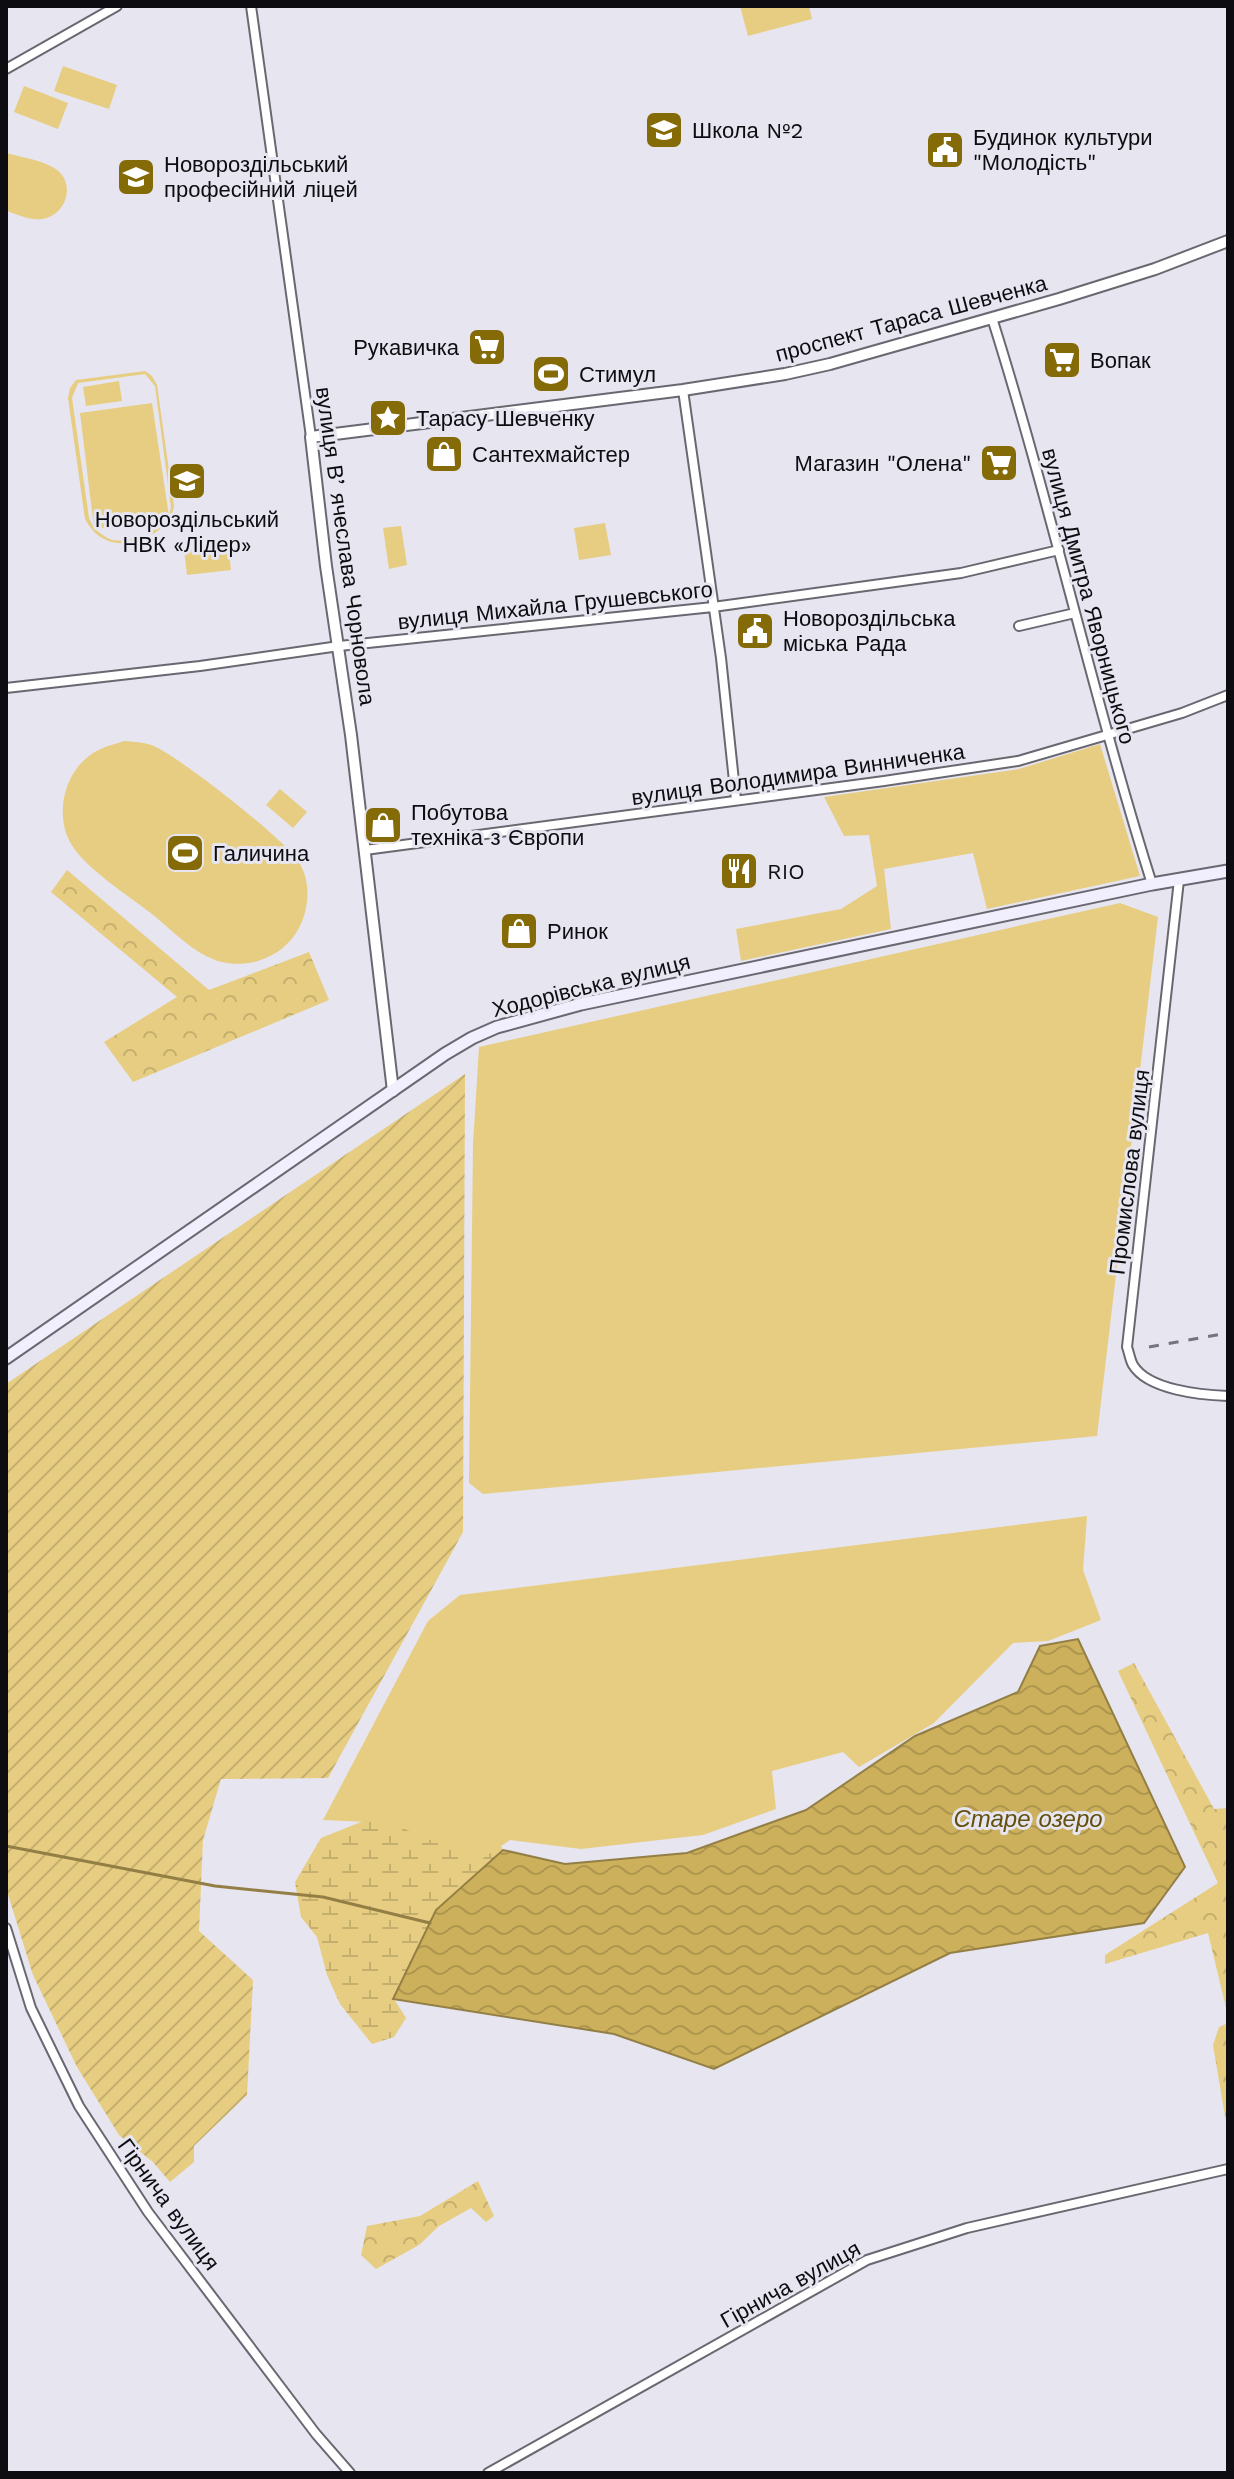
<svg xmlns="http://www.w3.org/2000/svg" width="1234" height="2479" font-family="'Work Sans',sans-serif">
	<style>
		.forest { fill: url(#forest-crowns) }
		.wetland { fill: url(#wetland-marsh) }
		.park { fill: #e7cd81; fill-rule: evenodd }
		.garden { fill: url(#garden-furrows) }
		.water { fill: url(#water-waves); stroke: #937f45; stroke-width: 2 }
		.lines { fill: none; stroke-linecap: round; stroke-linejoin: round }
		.stream { stroke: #937f45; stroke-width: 3 }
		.minor-casing { stroke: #696871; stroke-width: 12 }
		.tertiary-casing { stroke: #696871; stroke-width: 14 }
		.secondary-casing { stroke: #696871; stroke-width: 15 }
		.minor { stroke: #fff; stroke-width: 8 }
		.tertiary { stroke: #fff; stroke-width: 10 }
		.secondary { stroke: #f1effe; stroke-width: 11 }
		.rail { stroke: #74747b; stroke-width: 3; stroke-dasharray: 10 10; stroke-linecap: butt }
		.labels { text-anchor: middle; stroke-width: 6; stroke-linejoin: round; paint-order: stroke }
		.poi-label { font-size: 22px; fill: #0d0d11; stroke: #e6e5f0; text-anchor: start }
		.street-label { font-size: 22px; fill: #0d0d11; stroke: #e6e5f0 }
		.water-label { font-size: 24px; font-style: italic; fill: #63500d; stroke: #e6e5f0 }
	</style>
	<defs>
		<pattern id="forest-crowns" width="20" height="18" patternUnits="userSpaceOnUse" patternTransform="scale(2)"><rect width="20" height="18" fill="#e7cd81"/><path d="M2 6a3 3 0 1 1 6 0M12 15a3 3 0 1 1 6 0" fill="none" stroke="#c5af6e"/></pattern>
		<pattern id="wetland-marsh" width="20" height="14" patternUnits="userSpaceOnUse" patternTransform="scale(2)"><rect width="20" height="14" fill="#e7cd81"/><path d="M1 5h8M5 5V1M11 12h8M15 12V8" fill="none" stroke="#c5af6e"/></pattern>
		<pattern id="garden-furrows" width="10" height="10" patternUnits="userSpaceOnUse" patternTransform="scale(2)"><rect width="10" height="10" fill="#e7cd81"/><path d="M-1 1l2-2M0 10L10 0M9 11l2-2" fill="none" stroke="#c5af6e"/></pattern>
		<pattern id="water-waves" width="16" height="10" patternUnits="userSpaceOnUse" patternTransform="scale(2)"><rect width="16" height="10" fill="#ccb05b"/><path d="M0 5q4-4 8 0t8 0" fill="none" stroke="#ae964e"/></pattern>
	</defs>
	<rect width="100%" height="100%" fill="#e6e5f0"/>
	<path class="forest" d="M67,870l142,120 100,-38 20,48 -196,82 -29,-40 73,-45 -126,-105z
		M1134,1663l80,146 14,-1v208l-20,-83 -103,31v-9l113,-72 -100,-212z
		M1228,2023v105h-1l-14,-83 6,-18z
		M478,2181l16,35 -8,6 -15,-14 -32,18 -20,19 -43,24 -15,-14 6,-29 53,-10z"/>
	<path class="wetland" d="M393,1812l107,32 3,6 -67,60 -42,89 12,19 -12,19 -22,7 -32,-40 -13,-29 -10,-38 -16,-20 -6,-35 26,-44 45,-18z"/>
	<path class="park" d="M740,6h69l3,13 -64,17z
		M63,66l54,19 -8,24 -55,-18z
		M24,86l44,17 -10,26 -44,-17z
		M6,153c15,4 35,7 48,15 23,13 13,48 -12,51 -11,2 -25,-5 -36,-8z
		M145,371l7,5 5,9 17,121c-5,28 -47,47 -72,32 -8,-5 -13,-12 -17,-19l-17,-121 2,-10 6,-8zM145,374l10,12 16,121 -2,9 -17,-113 -72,10 14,115 -5,-10 -17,-120 6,-15zM167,518c-10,14 -35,25 -55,22 -6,-2 -12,-7 -17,-11z
		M119,381l3,20 -36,5 -3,-19z
		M605,523l6,32 -32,5 -5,-32z
		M401,526l6,39 -18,4 -6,-41z
		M228,544l3,26 -44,5 -3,-26z
		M124,741c10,1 21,1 30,5 25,11 134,95 146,118 11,19 9,45 -1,64 -9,17 -23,27 -41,33 -12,3 -24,4 -36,1 -26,-6 -50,-32 -70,-48 -23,-18 -69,-47 -82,-72 -17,-32 -3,-79 31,-93 7,-4 16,-5 23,-8z
		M1100,744l40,132 -153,33 -14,-56 -89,16 7,60 -150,32 -5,-32 105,-20 36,-23 -8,-51 -25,1 -20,-39 195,-28z
		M280,789l27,23 -14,16 -27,-23z
		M1120,903l38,14 -61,519 -614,58 -14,-11 4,-338 6,-98z
		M1087,1516l-4,54 18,50 -53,21 -35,2 -79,80 -75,44 -16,-15 -71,19 4,38 -73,26 -122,14 -71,-9 -31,21 -88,-38 -68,-3 105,-199 32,-26z"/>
	<path class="garden" d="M465,1074l-2,458 -135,246 -107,1 -18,61 -4,91 54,49 -6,115 -53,51v16l-24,20 -17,-20 -34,-27 -42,-68 -44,-92 -27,-87v-504z"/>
	<path class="water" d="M1078,1639l107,228 -41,56 -194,30 -236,116 -100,-35 -221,-35 43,-89 67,-60 62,14 122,-11 119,-43 109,-74 103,-44 22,-46z"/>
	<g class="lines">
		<path class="stream" d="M6,1846l209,40 108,11 107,26"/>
		<defs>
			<path id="minor" d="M251,6l60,431
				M6,69l111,-63
				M992,318c59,187 101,379 160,566
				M683,390l38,268 15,142
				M1019,626l56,-13
				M6,688l194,-22 139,-20 374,-39 248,-34 98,-23
				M365,850l519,-69 134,-20 164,-48 46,-18
				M1179,880l-52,467c2,5 3,13 6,18 15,25 68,30 95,31
				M6,1928l25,80 48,98 69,106 168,222 34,39
				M488,2473l379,-213 100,-32 261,-59"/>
			<path id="tertiary" d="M393,1091l-42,-356 -25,-169 -15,-129 372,-47 102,-16 45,-10 229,-65 96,-30 73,-28"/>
			<path id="secondary" d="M6,1358l439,-304 27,-16 25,-11 84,-23 571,-120 76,-13"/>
		</defs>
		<use href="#minor" class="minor-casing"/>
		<use href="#tertiary" class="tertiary-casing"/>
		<use href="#secondary" class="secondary-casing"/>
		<use href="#minor" class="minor"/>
		<use href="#tertiary" class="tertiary"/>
		<use href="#secondary" class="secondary"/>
		<path class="rail" d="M1149,1347l79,-14"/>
	</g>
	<defs>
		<symbol id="school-square" viewBox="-11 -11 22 22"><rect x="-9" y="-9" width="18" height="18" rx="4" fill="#856b07" stroke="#e6e5f0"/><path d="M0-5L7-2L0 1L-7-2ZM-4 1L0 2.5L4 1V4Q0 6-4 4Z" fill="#fff"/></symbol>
		<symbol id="civic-square" viewBox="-11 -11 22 22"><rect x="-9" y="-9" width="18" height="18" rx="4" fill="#856b07" stroke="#e6e5f0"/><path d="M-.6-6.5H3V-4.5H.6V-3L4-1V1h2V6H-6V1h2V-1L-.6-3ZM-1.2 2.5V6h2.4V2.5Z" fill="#fff"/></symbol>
		<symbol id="university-square" viewBox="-11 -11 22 22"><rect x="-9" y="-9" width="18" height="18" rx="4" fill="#856b07" stroke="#e6e5f0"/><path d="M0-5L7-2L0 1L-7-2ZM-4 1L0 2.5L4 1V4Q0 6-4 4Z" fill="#fff"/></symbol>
		<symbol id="supermarket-square" viewBox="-11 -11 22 22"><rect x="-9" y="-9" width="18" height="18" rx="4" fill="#856b07" stroke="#e6e5f0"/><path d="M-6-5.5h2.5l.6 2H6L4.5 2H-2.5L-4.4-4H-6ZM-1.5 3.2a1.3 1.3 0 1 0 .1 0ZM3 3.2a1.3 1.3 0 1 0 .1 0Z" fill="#fff"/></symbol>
		<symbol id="stadium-square" viewBox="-11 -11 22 22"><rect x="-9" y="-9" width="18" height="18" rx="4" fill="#856b07" stroke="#e6e5f0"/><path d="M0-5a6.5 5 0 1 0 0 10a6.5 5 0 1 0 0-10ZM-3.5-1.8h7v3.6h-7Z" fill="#fff"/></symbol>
		<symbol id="sight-square" viewBox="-11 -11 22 22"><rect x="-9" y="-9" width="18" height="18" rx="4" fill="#856b07" stroke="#e6e5f0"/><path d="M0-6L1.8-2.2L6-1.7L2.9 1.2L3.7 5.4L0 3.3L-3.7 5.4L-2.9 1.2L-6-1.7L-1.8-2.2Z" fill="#fff"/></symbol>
		<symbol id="shop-square" viewBox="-11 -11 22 22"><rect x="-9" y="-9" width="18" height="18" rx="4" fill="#856b07" stroke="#e6e5f0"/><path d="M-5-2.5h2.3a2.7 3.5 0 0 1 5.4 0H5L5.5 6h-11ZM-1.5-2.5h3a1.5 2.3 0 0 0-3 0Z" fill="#fff"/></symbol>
		<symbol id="restaurant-square" viewBox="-11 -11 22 22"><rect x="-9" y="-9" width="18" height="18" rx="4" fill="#856b07" stroke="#e6e5f0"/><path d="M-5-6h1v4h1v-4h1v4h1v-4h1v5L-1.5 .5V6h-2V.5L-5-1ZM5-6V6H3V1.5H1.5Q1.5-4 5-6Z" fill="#fff"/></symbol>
	</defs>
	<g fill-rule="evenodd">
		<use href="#school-square" x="642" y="108" width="44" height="44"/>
		<use href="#civic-square" x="923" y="128" width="44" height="44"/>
		<use href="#university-square" x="114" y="155" width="44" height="44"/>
		<use href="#supermarket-square" x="465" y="325" width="44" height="44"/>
		<use href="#supermarket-square" x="1040" y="338" width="44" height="44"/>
		<use href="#stadium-square" x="529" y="352" width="44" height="44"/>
		<use href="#sight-square" x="366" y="396" width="44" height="44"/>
		<use href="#shop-square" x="422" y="432" width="44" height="44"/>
		<use href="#supermarket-square" x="977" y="441" width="44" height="44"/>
		<use href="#school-square" x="165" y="459" width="44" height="44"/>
		<use href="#civic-square" x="733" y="609" width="44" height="44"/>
		<use href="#shop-square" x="361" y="803" width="44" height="44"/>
		<use href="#stadium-square" x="163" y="831" width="44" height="44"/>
		<use href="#restaurant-square" x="717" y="849" width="44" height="44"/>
		<use href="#shop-square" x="497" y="909" width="44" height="44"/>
	</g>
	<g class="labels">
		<g class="poi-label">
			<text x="692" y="138">Школа №2</text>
			<text x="973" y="145">Будинок культури<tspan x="973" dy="25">"Молодість"</tspan></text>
			<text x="164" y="172">Новороздільський<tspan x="164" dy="25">професійний ліцей</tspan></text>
			<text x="459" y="355" text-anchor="end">Рукавичка</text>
			<text x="1090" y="368">Вопак</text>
			<text x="579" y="382">Стимул</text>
			<text x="416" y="426">Тарасу Шевченку</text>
			<text x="472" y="462">Сантехмайстер</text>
			<text x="971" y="471" text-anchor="end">Магазин "Олена"</text>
			<text x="187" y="527" text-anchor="middle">Новороздільський<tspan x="187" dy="25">НВК «Лідер»</tspan></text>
			<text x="783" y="626">Новороздільська<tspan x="783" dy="25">міська Рада</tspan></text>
			<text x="411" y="820">Побутова<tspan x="411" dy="25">техніка з Європи</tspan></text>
			<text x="213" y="861">Галичина</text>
			<text x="767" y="879">RIO</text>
			<text x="547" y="939">Ринок</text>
		</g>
		<g class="street-label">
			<text transform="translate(911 318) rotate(-15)" y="8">проспект Тараса Шевченка</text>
			<text transform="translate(346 546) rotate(82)" y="8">вулиця Вʼячеслава Чорновола</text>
			<text transform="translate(1089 596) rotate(75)" y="8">вулиця Дмитра Яворницького</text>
			<text transform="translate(555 605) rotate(-6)" y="8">вулиця Михайла Грушевського</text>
			<text transform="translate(798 774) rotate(-8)" y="8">вулиця Володимира Винниченка</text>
			<text transform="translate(591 985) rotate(-14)" y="8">Ходорівська вулиця</text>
			<text transform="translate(1129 1172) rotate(-83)" y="8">Промислова вулиця</text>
			<text transform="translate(169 2204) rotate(54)" y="8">Гірнича вулиця</text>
			<text transform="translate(790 2284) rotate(-29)" y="8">Гірнича вулиця</text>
		</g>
		<g class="water-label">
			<text x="1028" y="1827">Старе озеро</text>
		</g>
	</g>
	<rect width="1234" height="2479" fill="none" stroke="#0d0d11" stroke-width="16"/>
</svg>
